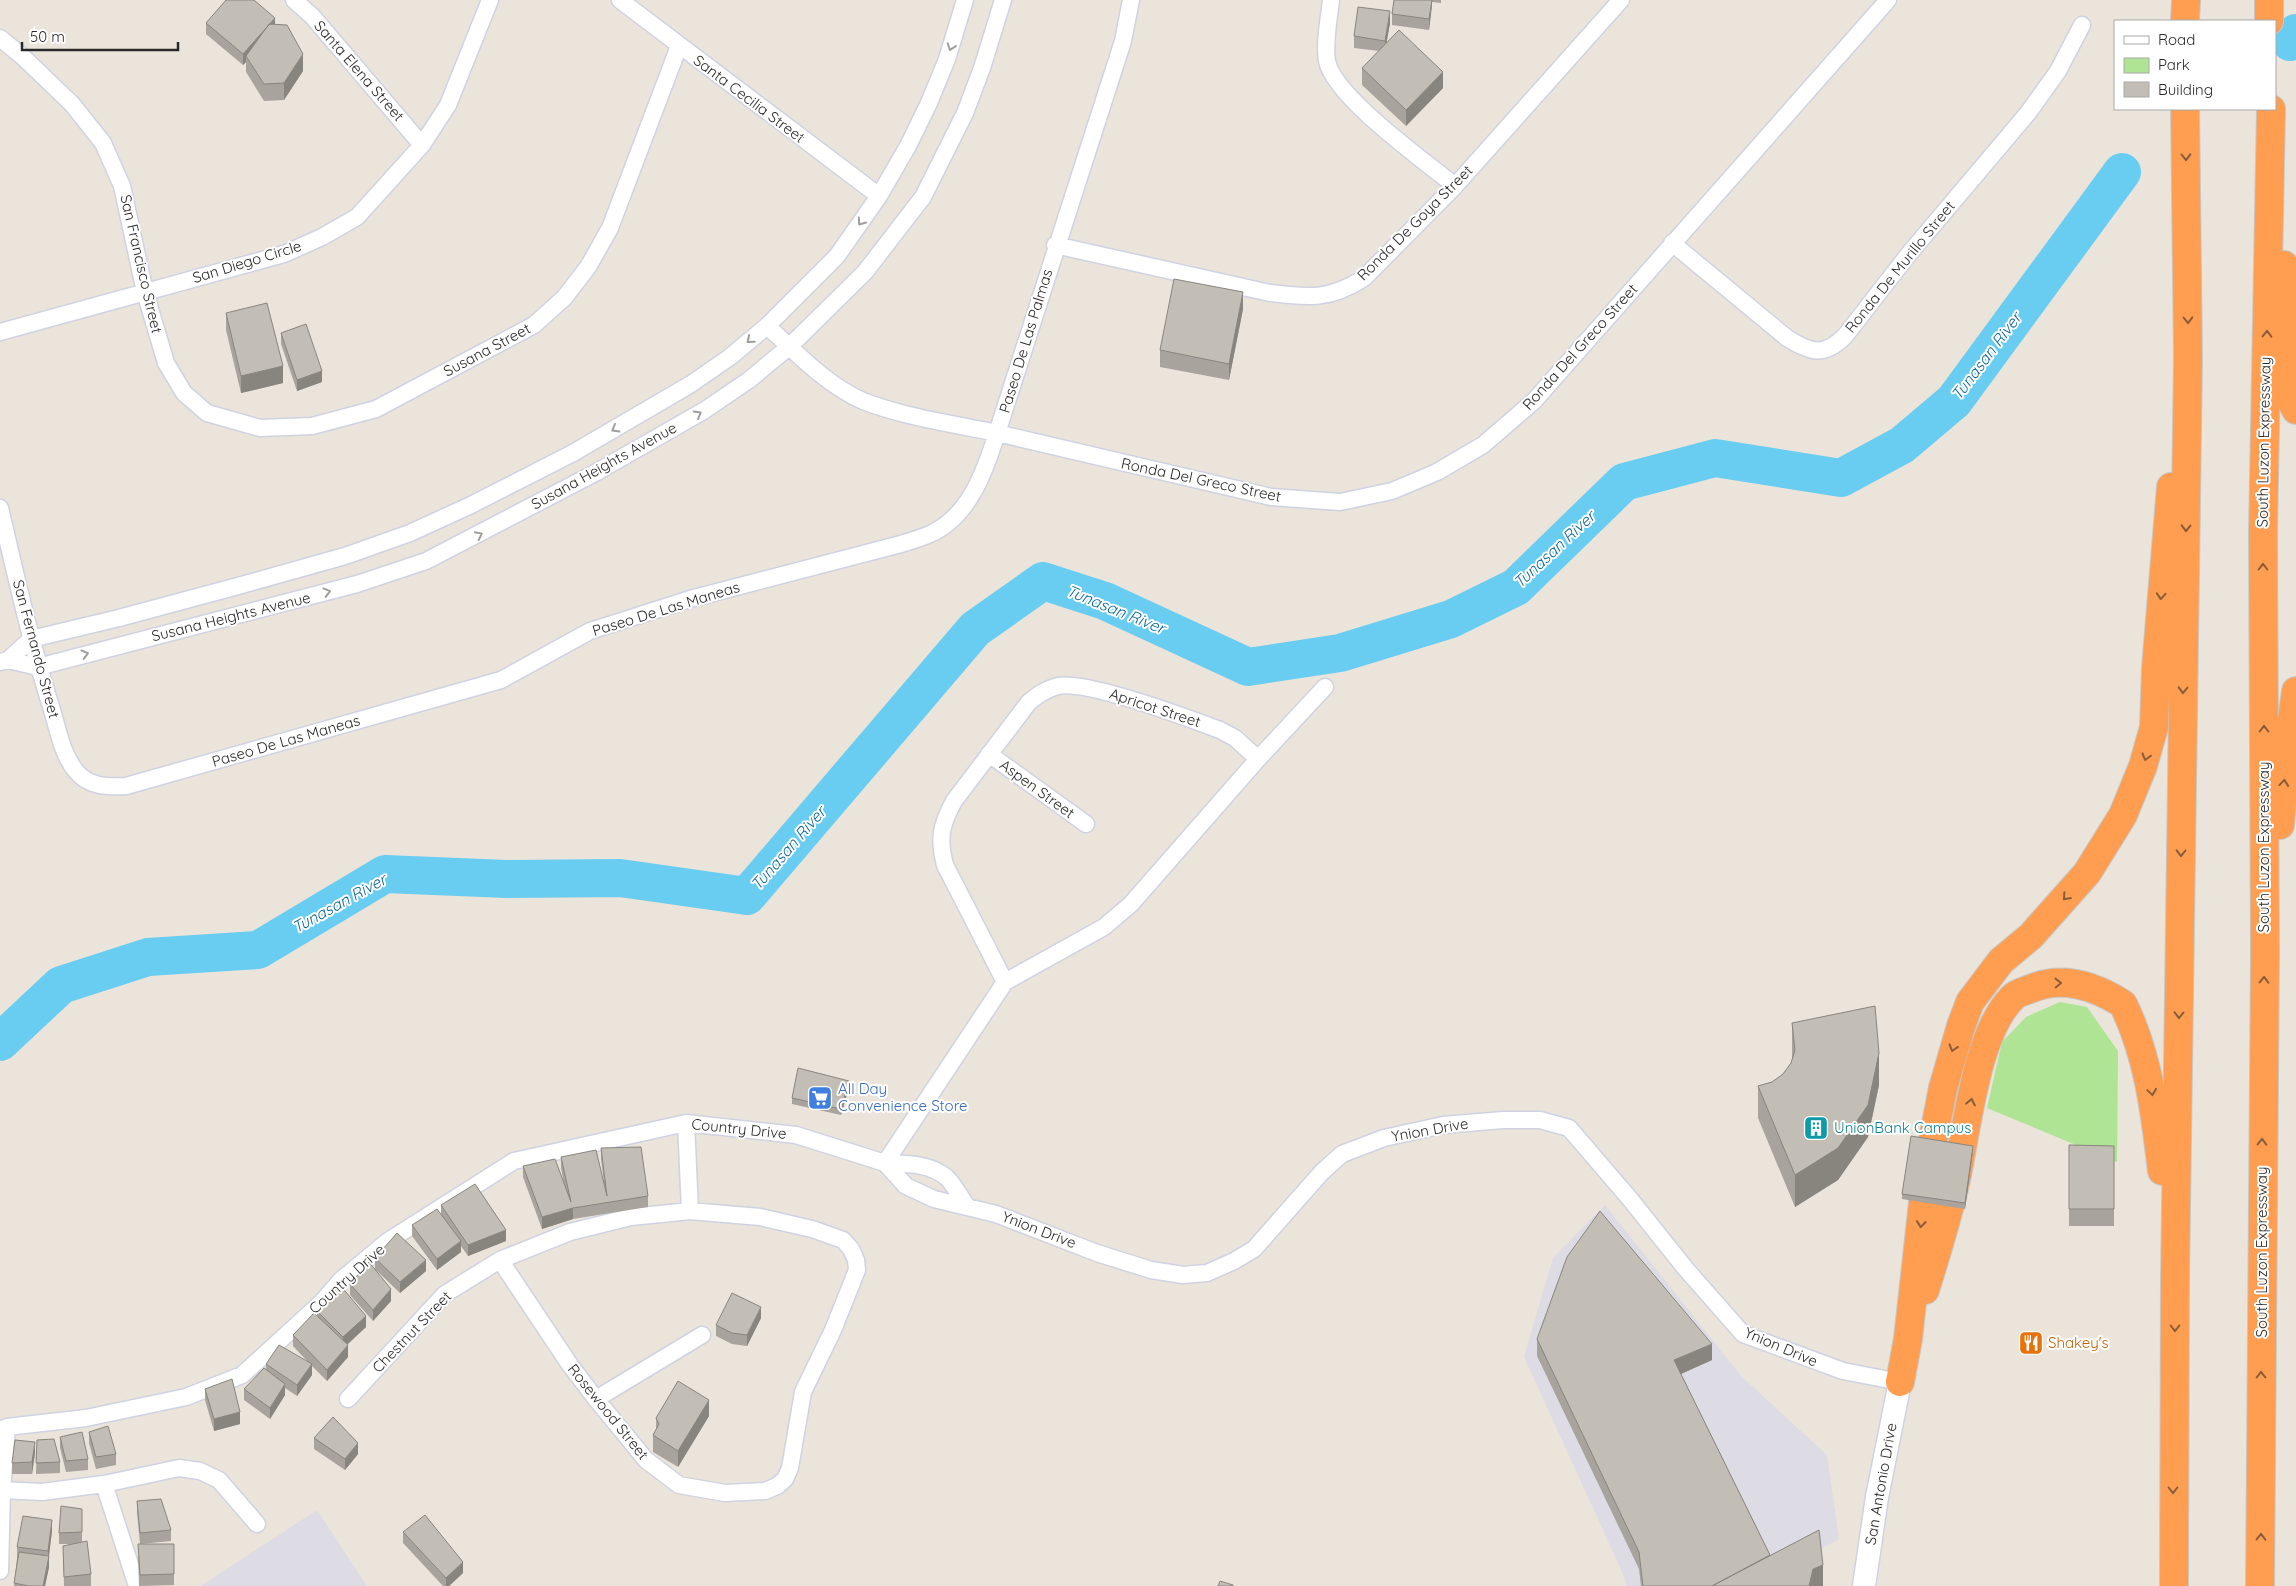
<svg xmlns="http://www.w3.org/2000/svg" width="2296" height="1586" font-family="Quicksand,sans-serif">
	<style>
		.industrial { fill: #dddbe3 }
		.green { fill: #afe494 }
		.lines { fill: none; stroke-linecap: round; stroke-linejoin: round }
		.river { stroke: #69ccf1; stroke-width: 38 }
		.street-casing { stroke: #cfd2e2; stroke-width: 19 }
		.secondary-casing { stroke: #cfd2e2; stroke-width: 25 }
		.highway-casing { stroke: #c7c7c7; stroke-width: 30 }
		.street { stroke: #fff; stroke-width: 16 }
		.secondary { stroke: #fff; stroke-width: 22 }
		.highway { stroke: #ff9d51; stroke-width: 28 }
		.wall { fill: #a8a39c }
		.shaded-wall { fill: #88857f }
		.building { fill: #c3beb5; stroke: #88857f }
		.oneway { stroke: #9e9e9e }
		.oneway2 { stroke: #895d3a }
		.labels { text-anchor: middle; stroke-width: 4; stroke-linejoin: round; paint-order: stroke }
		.street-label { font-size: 15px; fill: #282828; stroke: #fff }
		.shop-label { font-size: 15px; fill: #366cbe; stroke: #fff; text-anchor: start }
		.culture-label { font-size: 15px; fill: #0d838f; stroke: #fff; text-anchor: start }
		.food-label { font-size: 15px; fill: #c56008; stroke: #fff; text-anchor: start }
		.water-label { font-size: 16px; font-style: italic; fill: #0a689b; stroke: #fff }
	</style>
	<rect width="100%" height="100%" fill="#ebe4da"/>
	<path class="industrial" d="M1605,1205l136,171 86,79 12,84 -89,47h-124l-2,-10 -100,-219 29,-99z
		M317,1510l50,76h-166z"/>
	<path class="green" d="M2060,1002l27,5 31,44 -1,111 -130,-54 15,-66 24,-25z"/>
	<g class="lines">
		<path class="river" d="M2290,42l6,-9
			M0,1042l61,-57 87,-28 110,-7 127,-76 122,5 113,-1 127,18 228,-267 68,-48 62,20 143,66 92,-14 111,-34 65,-32 108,-105 91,-24 126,20 61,-33 52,-44 168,-229"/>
		<defs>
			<path id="street" d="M294,0l18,16 110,129
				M620,0l259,196
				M1331,0c-2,20 -7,41 -4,61 7,36 98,100 128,125
				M0,38l23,19 49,47 31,39 19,43 23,106 21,71 18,30 23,20 53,15 52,-2 64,-17 158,-84 30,-27 24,-31 22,-39 69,-182
				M1672,243l115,95c24,15 37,19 58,-2l63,-81 120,-142 30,-42 24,-46
				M1055,245l215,48c39,5 60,7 94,-15l91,-92 166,-186
				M767,326c29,26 59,59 96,75 41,16 91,23 134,32l126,-392 8,-41
				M0,332l284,-78 38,-17 35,-20 65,-72 26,-40 42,-105
				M0,508c16,68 31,136 52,202 6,20 10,43 23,60 13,17 32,17 51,16l375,-106 89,-49 100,-32 211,-55c10,-3 20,-6 29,-10 39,-17 55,-63 67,-101l274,64 69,5 52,-11 45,-19 46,-27 51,-44 354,-401
				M8,660l30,7 319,-83 69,-23 169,-88 110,-63 44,-30 41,-34 75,-74 58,-75 42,-84 17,-45 21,-68
				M0,662l8,-2 23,-21 88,-21 119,-32 107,-30 65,-23 61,-28 102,-52 118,-69 39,-27 37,-31 70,-70 42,-60 29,-50 21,-43 18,-44 18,-59
				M989,754l97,70
				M1258,759l67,-72
				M686,1123l4,88
				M885,1163l120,-181 99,-55 27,-23 127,-145 -23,-21 -15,-8c-32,-12 -133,-50 -162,-44 -12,3 -20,9 -29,16l-75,99c-13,24 -16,37 -9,64l60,117
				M885,1163c21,1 44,0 61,14 8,7 14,20 21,29
				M348,1399l97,-105 55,-34 70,-28 61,-15 59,-6 70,6 52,12 31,11 8,9 5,11 1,10 -24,60 -30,62 -13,76 -5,11 -8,7 -12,5 -40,2 -46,-8 -33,-25 -50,-61 -26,-34 -70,-105
				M596,1399l106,-64
				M0,1430l7,-3 79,-9 100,-21 56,-22 80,-73 19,-22 47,-39 126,-80 172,-38 110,12 89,28 21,23 28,13 62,15 101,39 54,17 32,5 24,-2 27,-12 20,-12 68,-77 20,-18 42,-16 59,-13 60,-5h37l29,8 61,71 55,69 58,66 100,37 57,11
				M104,1484l33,102
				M2,1490l40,2 62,-8 75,-16 21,3 19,9 38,44
				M0,1571l2,-81 5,-63"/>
			<path id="secondary" d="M1864,1586l13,-89 23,-115"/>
			<path id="highway" d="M2269,0v21
				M2185,21l1,-21
				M2284,265l9,139 3,6
				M2280,825l5,-56 11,-78
				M1925,1290c11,-35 22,-70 30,-106 12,-52 20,-150 58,-187 4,-4 12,-6 17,-8 32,-14 65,-3 93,15 26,53 32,109 39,167
				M1900,1382l8,-43 18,-164 17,-87 18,-62 9,-24 31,-41 30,-25 56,-63 36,-58 20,-49 11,-39 2,-59 15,-181
				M2174,1586l1,-307 13,-922 -3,-248
				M2260,1586l5,-633 -2,-420 8,-424"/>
		</defs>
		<use href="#street" class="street-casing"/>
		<use href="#secondary" class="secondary-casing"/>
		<use href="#highway" class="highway-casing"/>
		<use href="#street" class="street"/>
		<use href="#secondary" class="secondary"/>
		<use href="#highway" class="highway"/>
	</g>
	<path class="wall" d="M1394,0h47v3l-9,-1 -3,28 -37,-5v-11z
		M206,23l69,2 28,46 -19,29 -20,1 -18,-29v-10l-3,3 -37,-31z
		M1390,23l-4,21 57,44 -37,38 -44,-41v-17l17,-17 -25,-3v-12z
		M1243,309l-14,71 -69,-13v-17z
		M226,313l57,70 -42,10 -15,-63z
		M281,333l41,49 -25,9 -16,-47z
		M1792,1023l87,62 -11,52 -30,43 -43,27 -37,-89v-32l14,-4 11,-8 8,-11 1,-4z
		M849,1087l-8,28 -49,-11v-6z
		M2069,1145l45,1v80h-45z
		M601,1148l47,48v11l-75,12 -31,10 -19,-52v-11l41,18 -3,-16v-11l43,26 -3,-24z
		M1973,1151l-8,58 -63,-10v-5z
		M441,1205l65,36 -38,15 -7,-10v6l-24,18 -25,-34v-11l29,-10z
		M375,1258l51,13 -26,22 -24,-23 15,31 -18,20 -23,-26v-11l25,-15z
		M317,1311l49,16 -19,18 1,12 -21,24 -15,-15v9l-15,21 -12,-8v7l-15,24 -26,-19v-11l22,-20v-5l42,-2 -15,-16v-11l24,-19z
		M761,1318l-14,28 -15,-2 -16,-8v-11z
		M1537,1339l175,21 -31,14 89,181 53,31h-182l-2,-17 -102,-213z
		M205,1389l35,35 -26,7 -9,-31z
		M709,1416l-31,51 -25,-15v-17l3,-5v-12z
		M89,1432l27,22v11l-20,4 -7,-26z
		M60,1437l28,22v11l-22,2 -6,-24z
		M314,1438l44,16 -13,16 -31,-21z
		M37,1440l23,22v11l-24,1z
		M35,1453l-3,21h-20v-11z
		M137,1501l34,29v11l-31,3 -3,-32z
		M82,1509v32l9,33v12h-27l-1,-40 8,-2h-12v-11z
		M52,1531l-3,25v11l-4,19h-31l3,-28v-11z
		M403,1532l60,41 -14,13h-6l-40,-43z
		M174,1544v41l-35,1 -1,-31z"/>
	<path class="shaded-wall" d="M1432,0v6l-3,24v-11z
		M1390,11v12l-5,29v-11z
		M275,18v11l-29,27v6l-3,3v-11z
		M303,54v17l-19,29v-17z
		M1443,72v16l-37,38v-16z
		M1243,292v17l-14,71v-16z
		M283,366v17l-42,10v-17z
		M322,371v11l-25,9v-11z
		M1879,1053v32l-11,52 -30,43 -43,27v-32z
		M849,1081v6l-8,28v-6z
		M1973,1146v5l-8,58v-6z
		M573,1208v11l-31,10v-12z
		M506,1230v11l-38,15v-11z
		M461,1241v11l-24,18v-11z
		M426,1260v11l-26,22v-11z
		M391,1289v12l-18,20v-11z
		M761,1307v11l-14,28v-11z
		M366,1316v11l-23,21v-11z
		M1712,1344v16l-38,17v-17z
		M348,1345v12l-21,24v-11z
		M312,1364v11l-15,21v-11z
		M285,1384v11l-15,24v-11z
		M709,1400v16l-31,51v-16z
		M240,1412v12l-26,7v-12z
		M35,1442v11l-3,21v-12z
		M358,1443v11l-13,16v-11z
		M52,1520v11l-4,31v-11z
		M49,1556v11l-4,19h-2z
		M463,1562v11l-14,13h-3v-8z
		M1823,1565v21h-14l4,-17z"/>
	<path class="building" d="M226,0h28l21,18 -32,36 -37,-31z
		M1394,0h38l-3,19 -37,-5z
		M1358,7l32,4 -5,30 -31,-5z
		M269,24l18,1 16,29 -19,29 -20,1 -18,-28z
		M1399,30l44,42 -37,38 -44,-42z
		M1174,279l69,13 -14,72 -69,-14z
		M267,303l16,63 -42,10 -15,-63z
		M306,324l16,47 -25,9 -16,-47z
		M1875,1006l4,47 -11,52 -30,43 -43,27 -37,-89 14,-4 11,-8 8,-11 4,-13 -3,-27z
		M798,1068l51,13 -8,28 -49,-11z
		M1911,1136l62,10 -8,57 -63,-9z
		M2069,1145l45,1v63h-45z
		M641,1147l7,49 -75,12 -31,9 -19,-51 32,-7 16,43 -10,-45 35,-7 11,46 -6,-48z
		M475,1184l31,46 -38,15 -27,-40z
		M437,1209l24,32 -24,18 -25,-34z
		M1600,1211l112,133 -38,16 96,195 -58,31h-69l-4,-34 -102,-213 30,-82z
		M397,1233l29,27 -26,22 -25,-24z
		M369,1262l22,27 -18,21 -23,-26z
		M340,1285l26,31 -23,21 -26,-26z
		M732,1293l29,14 -14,28 -15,-2 -16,-8z
		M314,1313l34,32 -21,25 -34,-35z
		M279,1345l33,19 -15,21 -31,-21z
		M264,1368l21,16 -15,24 -26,-19z
		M232,1379l8,33 -26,7 -9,-30z
		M678,1381l31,19 -31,51 -25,-16 6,-11 -3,-6z
		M333,1417l25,26 -13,16 -31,-21z
		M108,1426l8,28 -20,3 -7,-25z
		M82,1432l6,27 -22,2 -6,-24z
		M54,1439l6,23 -24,1 1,-23z
		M15,1440l20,2 -3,20 -20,1z
		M161,1499l10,31 -31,3 -3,-32z
		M61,1506l21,3v23l-23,1z
		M425,1515l38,47 -17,16 -43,-46z
		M23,1516l29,4 -4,31 -31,-4z
		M1819,1530l4,35 -10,4 -4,17h-97z
		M87,1541l4,33 -27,3 -1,-31z
		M138,1544h36v30l-34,1z
		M19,1552l30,4 -6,30h-14l-15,-3z
		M1220,1581l13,4v1h-15z"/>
	<defs><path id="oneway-chevron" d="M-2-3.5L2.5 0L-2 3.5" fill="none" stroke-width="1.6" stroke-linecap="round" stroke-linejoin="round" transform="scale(1.25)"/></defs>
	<g class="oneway">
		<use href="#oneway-chevron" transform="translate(951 47) rotate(109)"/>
		<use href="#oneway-chevron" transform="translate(861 222) rotate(125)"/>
		<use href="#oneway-chevron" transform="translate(750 340) rotate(140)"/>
		<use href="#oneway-chevron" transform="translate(698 414) rotate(-30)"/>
		<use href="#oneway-chevron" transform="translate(615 429) rotate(150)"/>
		<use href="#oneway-chevron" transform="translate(479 535) rotate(-26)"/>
		<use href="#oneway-chevron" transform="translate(327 592) rotate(-15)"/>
		<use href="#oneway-chevron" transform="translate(85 654) rotate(-16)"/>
	</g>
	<g class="oneway2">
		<use href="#oneway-chevron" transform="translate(2186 157) rotate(89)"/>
		<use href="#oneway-chevron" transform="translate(2188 320) rotate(89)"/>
		<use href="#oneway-chevron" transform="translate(2267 334) rotate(-89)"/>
		<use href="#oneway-chevron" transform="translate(2186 528) rotate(91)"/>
		<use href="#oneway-chevron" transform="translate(2263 567) rotate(-90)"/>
		<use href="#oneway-chevron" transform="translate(2161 596) rotate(94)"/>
		<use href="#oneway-chevron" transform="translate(2183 690) rotate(91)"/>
		<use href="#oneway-chevron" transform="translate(2264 729) rotate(-90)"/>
		<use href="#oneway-chevron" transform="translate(2146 757) rotate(106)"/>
		<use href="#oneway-chevron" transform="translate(2284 783) rotate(-85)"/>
		<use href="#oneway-chevron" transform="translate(2181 853) rotate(91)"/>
		<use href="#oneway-chevron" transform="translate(2066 897) rotate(132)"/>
		<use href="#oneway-chevron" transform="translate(2264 980) rotate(-89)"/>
		<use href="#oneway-chevron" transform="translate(2058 983) rotate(-1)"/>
		<use href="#oneway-chevron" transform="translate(2179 1015) rotate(91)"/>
		<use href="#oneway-chevron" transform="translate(1953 1048) rotate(107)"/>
		<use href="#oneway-chevron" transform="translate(2152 1092) rotate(82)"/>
		<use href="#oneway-chevron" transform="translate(1971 1102) rotate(-79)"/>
		<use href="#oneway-chevron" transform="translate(2262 1142) rotate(-89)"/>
		<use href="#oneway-chevron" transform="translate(1921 1224) rotate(96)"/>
		<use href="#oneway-chevron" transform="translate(2175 1328) rotate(90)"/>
		<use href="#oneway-chevron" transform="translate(2261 1375) rotate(-90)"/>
		<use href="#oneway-chevron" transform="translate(2173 1490) rotate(90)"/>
		<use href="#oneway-chevron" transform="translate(2261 1537) rotate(-89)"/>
	</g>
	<defs>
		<symbol id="supermarket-square" viewBox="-11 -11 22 22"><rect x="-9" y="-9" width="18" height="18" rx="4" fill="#3f7fe0" stroke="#fff"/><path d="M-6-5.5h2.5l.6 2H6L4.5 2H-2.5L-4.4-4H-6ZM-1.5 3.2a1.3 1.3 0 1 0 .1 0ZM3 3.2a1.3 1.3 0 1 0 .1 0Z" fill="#fff"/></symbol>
		<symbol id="building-square" viewBox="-11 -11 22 22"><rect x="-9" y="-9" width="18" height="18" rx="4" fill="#0f9aa8" stroke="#fff"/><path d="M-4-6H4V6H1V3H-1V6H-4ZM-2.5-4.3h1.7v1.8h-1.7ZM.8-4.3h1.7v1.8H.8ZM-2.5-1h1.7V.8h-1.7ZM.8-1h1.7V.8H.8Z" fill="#fff"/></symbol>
		<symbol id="restaurant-square" viewBox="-11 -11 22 22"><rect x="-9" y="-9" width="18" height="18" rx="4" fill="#e8710a" stroke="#fff"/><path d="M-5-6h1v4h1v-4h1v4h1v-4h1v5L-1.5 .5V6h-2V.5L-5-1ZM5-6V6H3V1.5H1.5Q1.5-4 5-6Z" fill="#fff"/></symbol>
	</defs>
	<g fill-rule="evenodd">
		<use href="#supermarket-square" x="806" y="1084" width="28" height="28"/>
		<use href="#building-square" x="1802" y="1114" width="28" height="28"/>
		<use href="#restaurant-square" x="2017" y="1329" width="28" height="28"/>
	</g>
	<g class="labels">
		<g class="street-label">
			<text transform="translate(359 71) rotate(49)" y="5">Santa Elena Street</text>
			<text transform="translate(749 99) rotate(37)" y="5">Santa Cecilia Street</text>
			<text transform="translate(1415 223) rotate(-45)" y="5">Ronda De Goya Street</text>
			<text transform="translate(247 262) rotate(-17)" y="5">San Diego Circle</text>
			<text transform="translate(141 264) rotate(77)" y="5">San Francisco Street</text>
			<text transform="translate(1900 267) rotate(-51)" y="5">Ronda De Murillo Street</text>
			<text transform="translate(1026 341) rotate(-73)" y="5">Paseo De Las Palmas</text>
			<text transform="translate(1580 347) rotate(-48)" y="5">Ronda Del Greco Street</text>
			<text transform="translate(487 350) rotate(-28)" y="5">Susana Street</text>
			<text transform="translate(2264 442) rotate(-89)" y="5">South Luzon Expressway</text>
			<text transform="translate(604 466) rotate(-29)" y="5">Susana Heights Avenue</text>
			<text transform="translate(1201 480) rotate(12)" y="5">Ronda Del Greco Street</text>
			<text transform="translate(666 609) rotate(-17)" y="5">Paseo De Las Maneas</text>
			<text transform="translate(231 617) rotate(-14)" y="5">Susana Heights Avenue</text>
			<text transform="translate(36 649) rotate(75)" y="5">San Fernando Street</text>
			<text transform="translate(1155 708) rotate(18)" y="5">Apricot Street</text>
			<text transform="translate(286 741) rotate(-16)" y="5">Paseo De Las Maneas</text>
			<text transform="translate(1037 789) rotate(36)" y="5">Aspen Street</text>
			<text transform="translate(2264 847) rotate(-90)" y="5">South Luzon Expressway</text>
			<text transform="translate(739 1129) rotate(6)" y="5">Country Drive</text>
			<text transform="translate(1430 1130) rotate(-10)" y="5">Ynion Drive</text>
			<text transform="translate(1039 1230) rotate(21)" y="5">Ynion Drive</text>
			<text transform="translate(2262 1252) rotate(-90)" y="5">South Luzon Expressway</text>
			<text transform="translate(347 1279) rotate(-42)" y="5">Country Drive</text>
			<text transform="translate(412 1332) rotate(-46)" y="5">Chestnut Street</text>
			<text transform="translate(1781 1347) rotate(23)" y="5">Ynion Drive</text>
			<text transform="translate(608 1412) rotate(51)" y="5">Rosewood Street</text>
			<text transform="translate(1881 1484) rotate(-80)" y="5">San Antonio Drive</text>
		</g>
		<g class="shop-label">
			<text x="838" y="1094">All Day<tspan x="838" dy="17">Convenience Store</tspan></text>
		</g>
		<g class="culture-label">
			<text x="1834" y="1133">UnionBank Campus</text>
		</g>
		<g class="food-label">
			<text x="2048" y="1348">Shakey's</text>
		</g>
		<g class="water-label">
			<text transform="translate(1986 356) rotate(-53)" y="6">Tunasan River</text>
			<text transform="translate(1554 549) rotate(-43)" y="6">Tunasan River</text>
			<text transform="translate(1116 609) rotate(22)" y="6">Tunasan River</text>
			<text transform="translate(788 848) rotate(-49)" y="6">Tunasan River</text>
			<text transform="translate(339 903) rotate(-29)" y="6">Tunasan River</text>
		</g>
	</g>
	<rect x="2114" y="20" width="162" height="90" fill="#ffffff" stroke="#a9a9a9"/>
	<rect x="2124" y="36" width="25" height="8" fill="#ffffff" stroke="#a9a9a9"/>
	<text x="2158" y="45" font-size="15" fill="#282828">Road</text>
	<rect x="2124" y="58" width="25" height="15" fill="#afe494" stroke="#a9a9a9"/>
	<text x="2158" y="70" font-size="15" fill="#282828">Park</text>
	<rect x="2124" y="82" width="25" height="15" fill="#c3beb5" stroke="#a9a9a9"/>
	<text x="2158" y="95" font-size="15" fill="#282828">Building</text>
	<path d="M22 42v8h156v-8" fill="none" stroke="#282828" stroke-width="2.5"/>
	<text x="30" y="42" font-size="15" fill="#282828" stroke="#ffffff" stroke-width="4" paint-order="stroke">50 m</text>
</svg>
